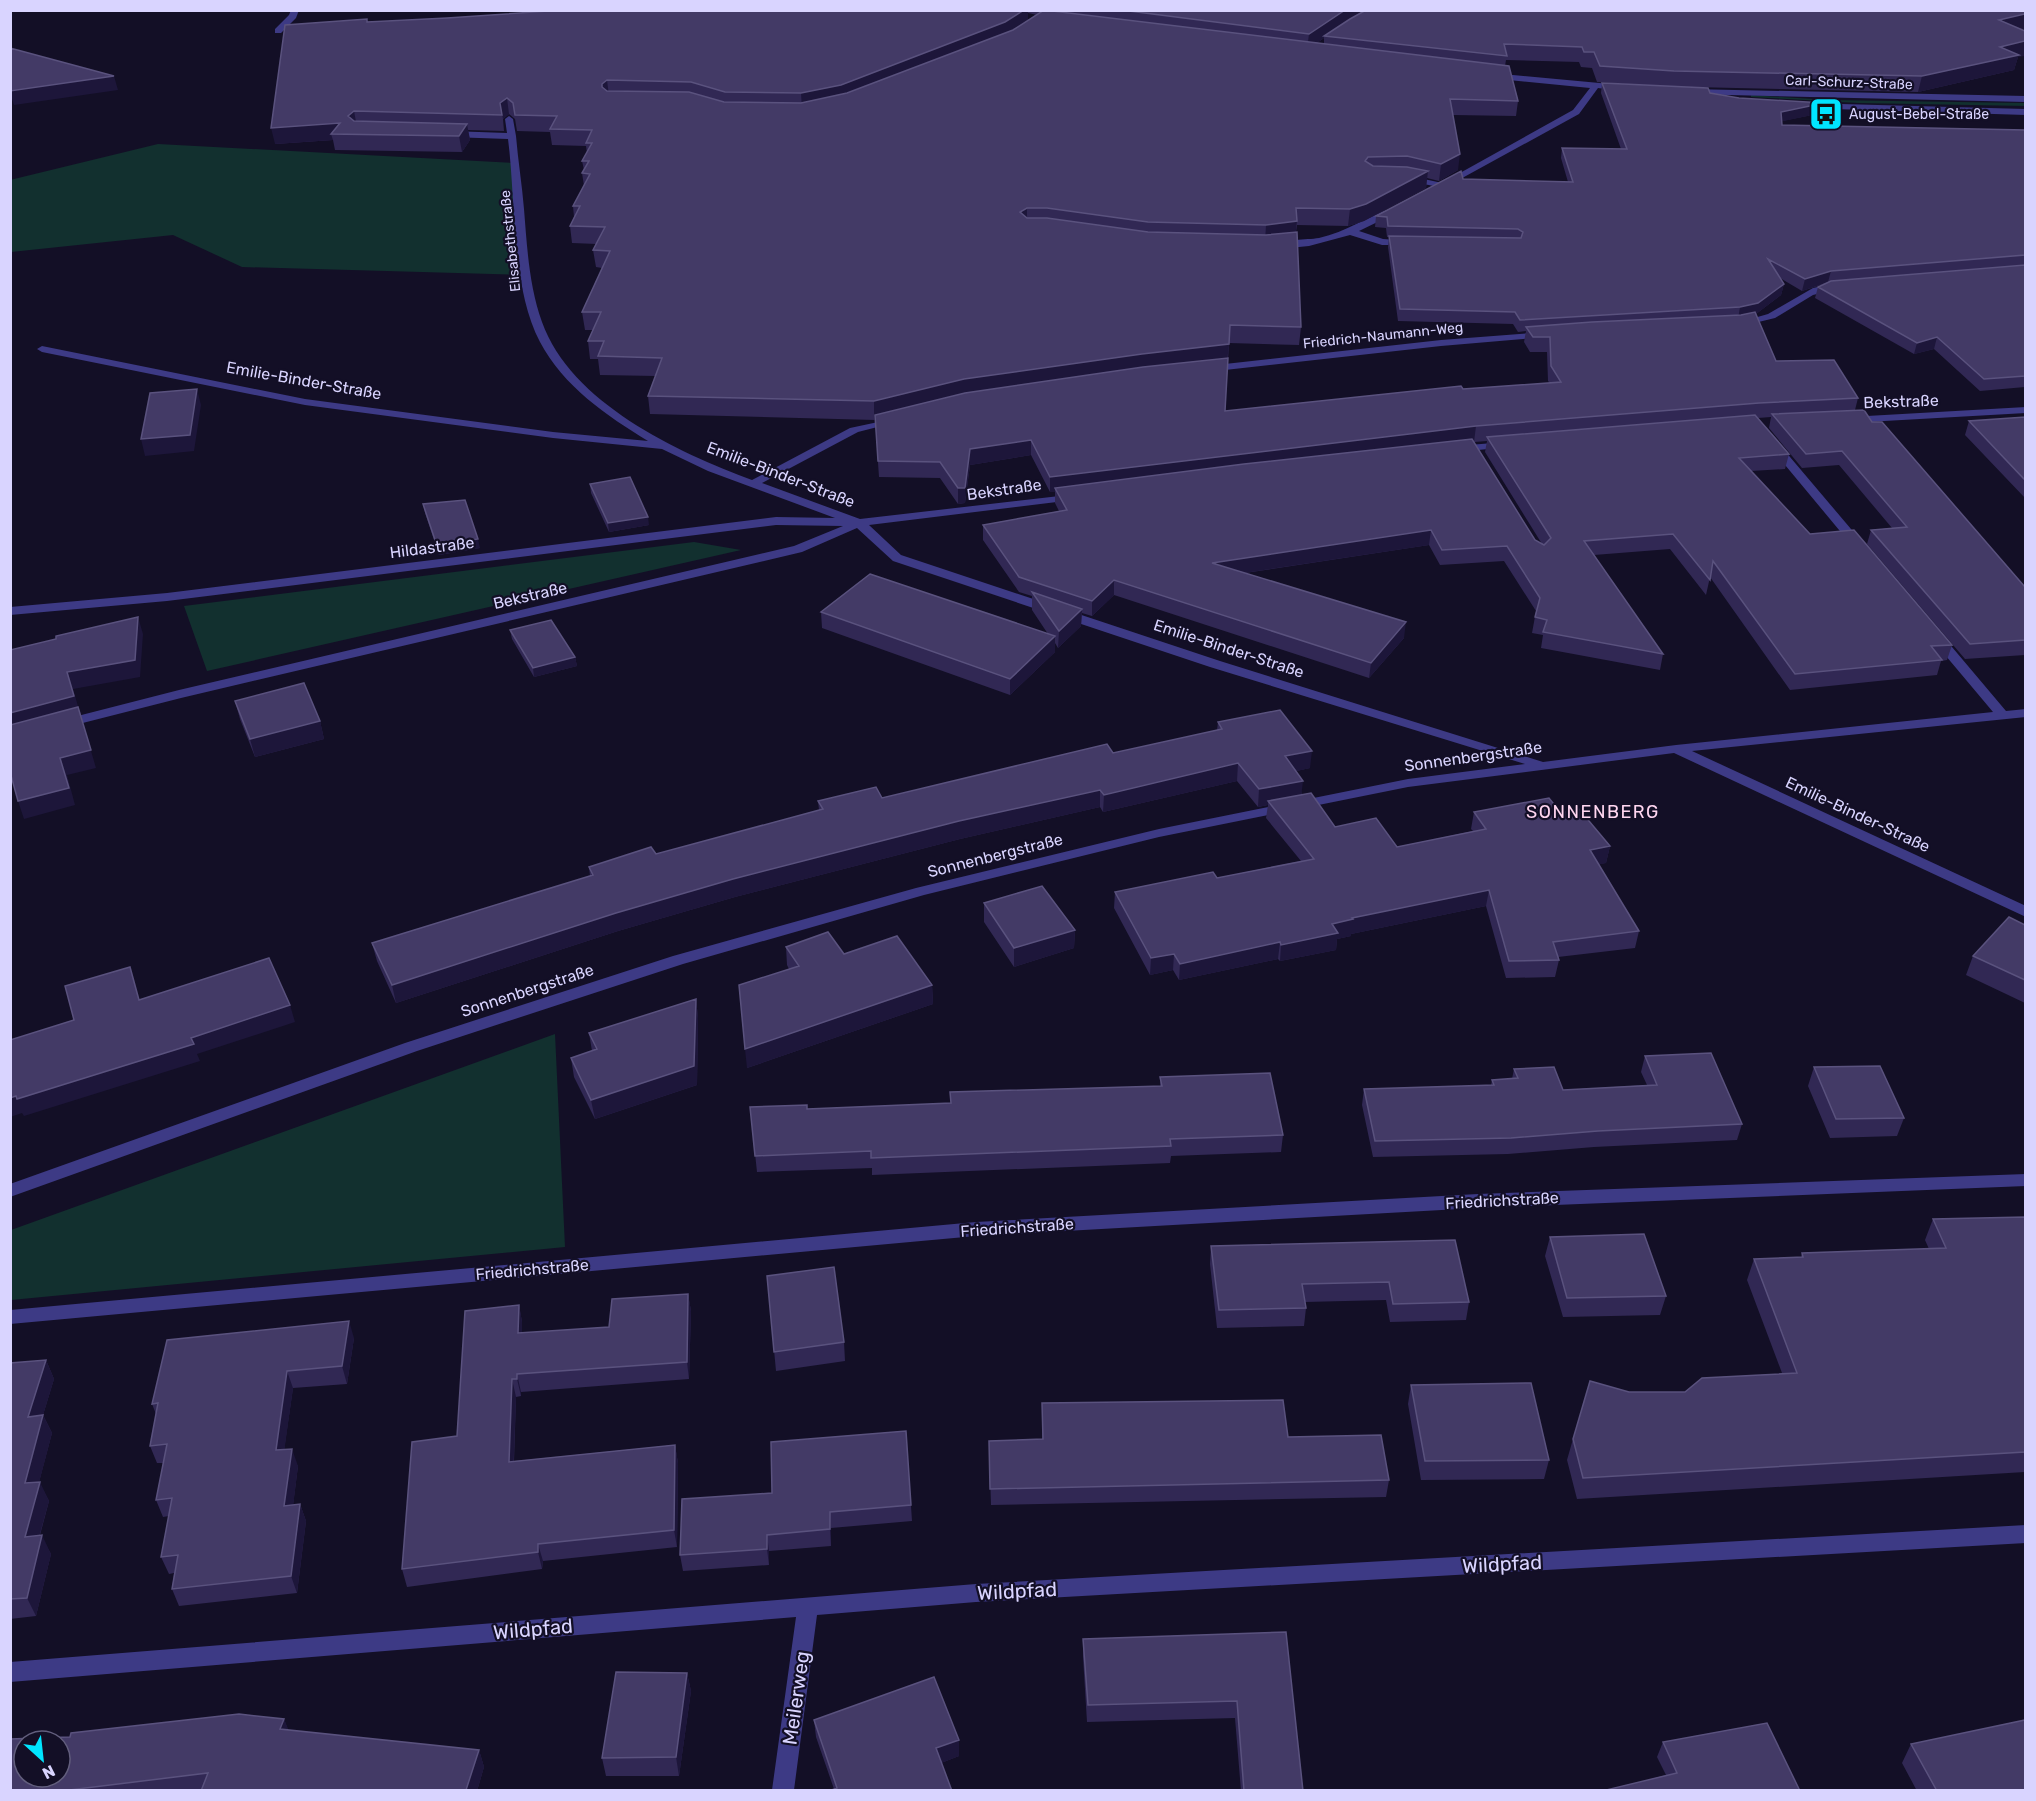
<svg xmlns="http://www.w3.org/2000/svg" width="2036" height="1801" font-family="Rubik,sans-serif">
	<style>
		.green { fill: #12302f }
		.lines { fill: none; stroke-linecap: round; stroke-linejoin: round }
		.minor { fill: #3d3a85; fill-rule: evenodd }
		.wall { fill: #312854; fill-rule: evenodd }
		.shaded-wall { fill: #1d163a }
		.building { fill: #433a66; stroke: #5a527e; stroke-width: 1.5; fill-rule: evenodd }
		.labels { text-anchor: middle; stroke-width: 4.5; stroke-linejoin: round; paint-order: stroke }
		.far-street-label { font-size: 14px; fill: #d9d4ff; stroke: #130f26 }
		.far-poi-label { font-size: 14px; fill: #d9d4ff; stroke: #130f26; text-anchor: start }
		.street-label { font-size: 16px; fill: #d9d4ff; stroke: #130f26 }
		.neighbourhood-label { font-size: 18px; letter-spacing: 1.5px; fill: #ffd6f0; stroke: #130f26 }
		.near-street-label { font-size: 20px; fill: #d9d4ff; stroke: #130f26 }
	</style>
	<rect width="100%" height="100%" fill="#130f26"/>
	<path class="green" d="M1751,95l77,5 197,3 1,3 -167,-3 -108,-6z
		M158,144l357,19 11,112 -284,-8 -69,-32 -162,17 -1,-72z
		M694,542l47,8 -534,121 -23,-65z
		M555,1034l10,213 -554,53v-70z"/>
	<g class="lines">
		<path class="minor" d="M291,10h8l-3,8 -15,15h-6v-4l14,-14z
			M1492,73l129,12 4,3 -4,3 -23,-3 -19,26 -135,74 -41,-8v-4l3,-1 36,8 131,-73 17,-22 -101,-10v-4z
			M1690,89l336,7v6l-339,-8 -1,-2z
			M1804,103l222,6v6l-225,-7 -1,-2z
			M509,116l4,3 3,17c2,24 6,49 8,73 3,37 5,77 18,113 29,81 135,130 210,158l98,-52 47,-10v4l-39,10 -96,51 98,36 217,-25v4l-4,2 -204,25 32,30 319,106 323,101 133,-17 317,-33 -63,-75 1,-3h10l65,77 20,-2v8l-334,34 334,155v11l-352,-164 -266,34 -249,50 -235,58 -241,69 -266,87 -407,146v-13l395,-141 268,-87 243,-68 243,-59 249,-50 117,-15 -315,-97 -317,-106 -36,-33 -55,24 -621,146 -118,30 -5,-1 -2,-3 2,-3 121,-31 615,-144 49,-20 -67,-1 -609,76 -157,14v-8l157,-14 609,-76 59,1 -127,-47 -46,-22 -109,-11 -248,-33 -263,-53 -5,-3 5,-3 263,53 248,33 95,9c-41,-25 -85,-55 -108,-99 -29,-55 -24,-141 -32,-203l-58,-2 -4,-3 4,-3 57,2 -2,-14z
			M1393,208l5,3 -2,2 -37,18 24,8 27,2v4h-28l-32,-10 -41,11 -30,3 -5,-3c10,-7 32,-6 45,-8 27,-6 49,-22 74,-30z
			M1837,283l4,1v4l-28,7 -38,23 -37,9 -5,-3 35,-10 45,-26z
			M1544,332l5,3 -1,2 -107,9 -234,26 -5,-3 5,-3 234,-26z
			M2026,407v6l-177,10 -6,-3 6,-3z
			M1505,442l6,3 -2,2 -52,5 -6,-3 6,-3z
			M1775,443l4,1 83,98v6h-8l-83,-100 -2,-2z
			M2026,1174v12l-548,22 -502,28 -966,88v-14l966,-88 502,-28z
			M2026,1525v18l-1050,59 -159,13 -23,175h-22l24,-173 -786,65v-20l966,-78z"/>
	</g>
	<path class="wall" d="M563,10h1462v18l-4,1 -3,28 -4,13 -96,22 -226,-5 18,6 112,20 -40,8v4l243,5v257l-45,4 -46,-42 -20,5 -99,-56 3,-11 12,-5 -28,9 -22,-13 4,6 -3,11 -25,19 20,47 82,37 -3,12 17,12 153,165v68l-60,4 -98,-115 4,-14 21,-2 -53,-63 -37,3 -33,-40 2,-11 -13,1 31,36 -4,15 -34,2 59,63 142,111 -5,15 -6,1 -4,14 -147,15 -80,-113 -4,18 -36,-46 -76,6 69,99 -3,16 -119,-22 2,-13 -11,-2 4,-22 -32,-50 -64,4 -11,-20 -184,28 159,65 -35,40 -255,-83 -22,21 -10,-3 -1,13 -23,22 -3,-5v9l-45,43 -188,-67 -1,-16 227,22 -16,-24v-14l-13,-4 -36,-52v-15l76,-14 -4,-8v-11h-5l-19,-37 -61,10 -5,38 -7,1 -18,-26 -61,-1 -4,-57 -225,-6 -2,-18 8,-20 -56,-1 -2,-16h-8l-2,-18 5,-11h-8l-3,-18 20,-44 -6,-1 -3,-17 4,-6 -25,-1 -2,-17 4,-9 -1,-11 11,-20 -2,-13 2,-3 -2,-9 5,-8 -1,-7 -34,-1 -2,-13 -33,-1 -2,-12 -6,-5 -6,5 1,12 -36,-1 2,10 -8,12 -127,-2 -2,-10 -58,4 93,-122 79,-4zM1028,13l9,2 -9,6zM1324,38v6l-7,-1zM1506,60l73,2 2,5 11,1 5,14 29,2 -24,-1 -1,10 20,56 -59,-1 -1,10 7,24 -105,-3 -87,37 -1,11 11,1 1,9h2l-1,10 10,74 115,3 5,8 8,-1 -2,11 6,10h17l1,29 2,2 -87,6 -238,22 4,-68 70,2 2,-18 -5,-95 1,-7 51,1 16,-5 62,-33 1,-10 12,3 19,-11 -5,-55 63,1 2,-15 -13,-35zM1487,441l-2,11 57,92 -7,-4 -61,-98z
		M2025,417v81l-60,-63 4,-14z
		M590,484l59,41 -40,7 -18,-39z
		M423,504l57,44 -41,7 -14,-42z
		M510,630l65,27 2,9 -43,11 -22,-38z
		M235,701l85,20 4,18 -69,18 -15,-38z
		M1218,722l92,46 -14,3 6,24 33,32 62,20 76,-16 -2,-2 3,-17 87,1 49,33 -4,17 -8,1 41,67 -4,17 -77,9 1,3 -4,17 -49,1 -20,-72 -135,28v2l-14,3 -1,11 -56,11 -2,-2 -99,21 -6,-10 -23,5 -36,-67 1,-16 102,-14 84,-17 -35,-43 2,-13 -10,2 -21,-26 -134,31 -3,-5 -140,32 -225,58 -117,34 -222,72 -19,-42 -5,-18 218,-67 -1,-9 67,-13 163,-44 -1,-9 64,-3 231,-45 104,-23z
		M984,903l91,27 -1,18 -60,19 -30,-45z
		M2025,925v78l-59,-28 7,-19z
		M786,947l146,38 1,19 -186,64 42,-99 -2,-4z
		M696,999l2,19 -1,67 -102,34 -21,-42 -3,-19 21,-7 -3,-18z
		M1645,1056l97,68 -5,16 -143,7 -86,7 -135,3 -11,-52 2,-16 127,-4 1,-5 20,-1 2,-10 49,21 84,-5 -6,-13z
		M1814,1067l90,51 -7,18 -67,2 -22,-52z
		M1160,1077l123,58 -2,17 -110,4 -1,7 -298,12v-7l-115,4 -7,-65 58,2 143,-6 209,-17z
		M2025,1217v255l-448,27 -10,-39 6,-21 56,-47h56l97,-19 -35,-93 7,-21 47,-2 1,-4 127,-4 -4,-9 8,-21z
		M1550,1237l116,59 -6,19 -97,2 -18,-61z
		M1455,1240l14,62 -3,18 -76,2 -4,-22 -81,2 1,6 -2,18 -87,2 -7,-64 1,-18z
		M767,1276l77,66 1,19 -69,10z
		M688,1294l3,17 -2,68 -168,13v4l-5,1 -2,64 161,-16 3,18 -1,84 -134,14 -1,8 -135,18 -5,-18 55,-133 62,-131 3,17v11l87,-6z
		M354,1338l-7,46 -54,4 -9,62 14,16 -5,39 7,-1 6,17 -9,72 -118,13 -7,-17 2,-16 -5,1 -8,-17 8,-41 -6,1 -7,-17 7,-37h-6l-7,-17 6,-32 -4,-10z
		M46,1360l8,19 -11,36 9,18 -13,49 10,19 -9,34 11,19 -15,62 -26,3v-256z
		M1411,1385l138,75 -5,19 -123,1 -13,-76z
		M1042,1403l246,34 101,43 -3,17 -395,8 -2,-64 53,-2z
		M906,1431l6,90 -81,7v18l-62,5v14l-86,6 -3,-16 92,-62z
		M1286,1632l17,159h-62l-6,-73 -148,4 -4,-65v-18z
		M687,1673l4,18 -12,85h-73l-4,-18z
		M284,1719l4,11 191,20 5,17 -7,24h-467l60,-54z
		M814,1720l145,20v16l-18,7 -107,26 -18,-52z
		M1663,1742l137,49h-194l60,-16 -9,-18z
		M1911,1744l114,47h-108l-15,-28z"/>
	<path class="shaded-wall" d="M1024,10h4v13l-23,14 -164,64 -39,8 -1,-16z
		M1345,10h29l-50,26v2l-17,12 2,-16z
		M2025,14v14l-30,6 4,-14z
		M2025,41v15l-7,1 -4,13 -96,22 4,-16 78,-29z
		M114,76l4,14 -104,15 -4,-12v-2z
		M607,80l2,16 -5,3 -2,-15z
		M507,98l2,16 -6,5 -3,-16z
		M1824,103l-2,10 -43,9 2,-10z
		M354,111l3,16 -9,-11z
		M340,123l-9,11 2,6 -58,4 -4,-16z
		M467,124l3,16 -8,12 -3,-16z
		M1460,154l-2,16 -19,11 2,-17z
		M1428,171l-2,17 -62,33 -16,5 2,-17z
		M1027,208v17l-7,-13z
		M1297,221l-2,17 -30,4 1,-17z
		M1831,271l-3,11 -26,9 3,-12z
		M1784,284l-3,11 -25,19 -18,5 2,-12z
		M1937,337l-3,12 -20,5 3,-11z
		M1229,344l-2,18 -353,58v-19l90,-22 178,-25z
		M197,389l4,16 -7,46 -49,5 -4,-17z
		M1476,426l-2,16 -419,46v4h-5v-15z
		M1031,440v15l-61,10 -5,38 -7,1v-16l12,-39z
		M648,517l1,8 -40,7 -1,-9z
		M1431,530l-2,15 -218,33 1,-15z
		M478,539l2,9 -41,7 -2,-9z
		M1114,580v15l-22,21v-15z
		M1082,609l-1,17 -23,22 1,-17z
		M138,617l5,17 -3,43 -67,12 23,79 -29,7 8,30 -51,14 -6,-18 -8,-69v-19l57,-41z
		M1406,622l-2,16 -35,40 2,-15z
		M1055,636v16l-45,43v-16z
		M575,657l2,9 -43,11 -1,-9z
		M320,721l4,18 -69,18 -5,-18z
		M1312,751l-2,17 -26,6 1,-18z
		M1238,763l-1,18 -134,31 1,-17z
		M1303,781l-2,17 -33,3v4l-10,2 1,-18z
		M1100,790v17l-140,32 -225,58 -117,34 -222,72 -4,-18 224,-72 117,-34 226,-58z
		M1610,846l-4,17 -20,4 4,-17z
		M1489,890l-3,16 -135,28v2l-14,3 -1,11 -56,11 1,-16 51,-21 20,-6z
		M1075,930l-1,18 -60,19v-19z
		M1280,942l-2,17 -99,21 1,-16z
		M1174,954l-1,16 -23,5 1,-17z
		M932,985l1,19 -186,64 -2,-19z
		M696,999l2,19 -1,67 -102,34 -4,-19z
		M290,1005l5,17 -98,32 3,7 -176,55 -2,-3 -12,4v-19z
		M688,1294l3,17 -2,68 -2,-17z
		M519,1305l3,17v29l-4,-18z
		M349,1321l5,17 -7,46 -5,-18z
		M46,1360l8,19 -11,36 9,18 -18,69 -9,-19 3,-66z
		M287,1371l6,17 -11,79 -6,-17z
		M517,1374l4,18v4l-4,-17z
		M512,1379l4,18 -3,82 -4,-17z
		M675,1445l3,18 -1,84 -3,-17z
		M292,1449l6,17 -7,57 -7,-17z
		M40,1482l9,19 -15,54 -9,-18z
		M300,1504l6,17 -9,72 -6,-17z
		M830,1512l1,16v18l-1,-17z
		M42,1535l9,19 -15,62 -9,-18z
		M767,1535l2,16v14l-2,-16z
		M538,1544l5,17 -1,8 -4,-17z
		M687,1673l4,18 -12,85 -3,-19z
		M284,1719l7,17 -11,-7z
		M959,1740v16l-23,9v-17z
		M479,1750l5,17 -7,24 -11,-1z"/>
	<path class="building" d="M563,10h461l-19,12 -164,63 -40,8 -76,-1 -34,-10 -84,-2 -5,4v3l5,4 82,1 35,10 77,1 46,-10 166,-63 31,-20 465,56 9,35 -68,-2 10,55 -19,10 -34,-8 -39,1 -3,4 8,5 34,1 21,4 -62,33 -16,5 -54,-1 1,13 -31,4 -118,-3 -101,-14h-20l-7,4 7,6h20l101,14 118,3 31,-3 4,95 -71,-2 -1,19 -87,10 -178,25 -90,22 -226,-5 14,-38 -64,-2 6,-15h-16l13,-29h-19l28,-61 -17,-1 12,-23 -35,-1 10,-20h-7l17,-32 -8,-1 7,-12h-7l10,-18h-6l6,-13 -42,-1 7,-13 -42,-1 -2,-12 -6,-5 -7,5 2,12 -148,-4 -6,5 6,5 113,3 -8,12 -128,-2 9,-11 -69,5 14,-103 82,-6v3l80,-4z
		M1121,10h224l-36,24z
		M1366,10h659v4l-26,6 26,11v10l-25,6 19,8 -97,21 -248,-5 -74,-5 -6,-14h-10l-2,-5 -78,-3 3,12 -183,-20 26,-17z
		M10,48l104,28 -104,15z
		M1602,83l106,5 2,5 29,5 85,5 -43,9 1,13 243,5v125l-194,16 -26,8 -37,-20 16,25 -26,19 -18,4 -220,13 -5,-8 -115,-3 -11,-73 132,2 2,-6 -5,-3 -130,-3 -1,-9 -11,-1 85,-45 2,8 110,3 -11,-34 65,1z
		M2025,265v111l-41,3 -47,-42 -20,6 -99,-56 13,-6z
		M1755,312l21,49 58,-1 24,38 -99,5 -283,23 -426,51 -19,-37 -61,9 -5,39h-7l-18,-26 -62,-1 -3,-46 90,-22 178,-26 85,-9 -3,53 236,-25 2,3 98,-7 -10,-16 -1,-29h-17l-7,-10 66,-5 149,-7z
		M197,389l-7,46 -49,4 9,-46z
		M1864,410l8,12h10l143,165v53l-55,4 -99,-114 36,-3 -65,-76 -36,3 -34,-40z
		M1755,415l34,39 -50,4 71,76 44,-4 98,115 -21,1 11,14 -147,14 -82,-113 -3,19 -37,-46 -89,7 79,113 -120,-22 4,-12 -12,-3 5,-19 -33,-52 -65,4 -11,-20 -219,33 194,59 -35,41 -257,-83 -22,21 -73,-24 -36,-52 84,-15 -12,-22 189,-24 228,-25 63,101 9,5 7,-7 -64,-101z
		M2025,417v63l-56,-59z
		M630,477l18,40 -40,6 -18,-39z
		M465,500l13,39 -41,7 -14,-42z
		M870,574l185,62 -45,43 -189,-67z
		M1032,592l50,17 -23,22z
		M138,617l-3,43 -68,12 7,24 -64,17v-63l46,-11v-3z
		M551,620l24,37 -42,11 -23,-38z
		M304,683l16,38 -70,18 -15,-38z
		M78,707l13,43 -31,8 9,30 -51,13 -8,-29v-47z
		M1280,710l32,41 -27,5 18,25 -44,8 -21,-26 -134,32 -4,-5 -141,31 -226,58 -117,34 -224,72 -20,-42 221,-68 -4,-8 62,-20 5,7 167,-45 -5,-8 58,-14 6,11 225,-54 6,9 109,-24 -4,-7z
		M1311,793l24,34 41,-9 21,29 89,-18 -12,-17 75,-14 12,15 18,-4 31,37 -20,4 49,81 -86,11 6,18 -50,1 -20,-71 -137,28 1,1 -21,5 6,9 -57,12 -1,-3 -100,22 -6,-10 -23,4 -36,-66 98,-20 4,6 97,-19 -46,-58z
		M1042,886l33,44 -61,18 -30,-45z
		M2009,917l16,8v55l-52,-24z
		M828,932l16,22 53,-18 35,49 -187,64 -6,-64 60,-19 -13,-19z
		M269,958l21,47 -99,33 3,6 -177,55 -1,-3 -6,2v-58l64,-20 -9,-34 65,-19 9,33z
		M696,999l-2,67 -103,34 -20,-42 26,-9 -8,-16z
		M1711,1053l31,71 -144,7 -87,7 -136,3 -11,-52 130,-4 -2,-5 26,-2 -4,-9 40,-2 9,23 94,-5 -12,-29z
		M1880,1066l24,52 -68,1 -22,-52z
		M1270,1073l13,62 -113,4 1,7 -300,12v-7l-116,5 -5,-49 57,-2v4l144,-6 -1,-11 212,-6 -2,-9z
		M2025,1217v235l-442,26 -10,-39 17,-58 39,11h56l17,-14 95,-5 -43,-114 49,-2 -1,-4 144,-5 -13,-29z
		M1644,1234l22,62 -99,2 -17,-61z
		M1455,1240l14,62 -76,2 -4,-22 -87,2 4,24 -87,2 -8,-64z
		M834,1267l10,75 -70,10 -7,-76z
		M688,1294l-1,68 -170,12v5h-5l-3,83 166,-17 -1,85 -136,14v8l-136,17 10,-127 45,-6 8,-125 54,-6 -1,28 91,-6 3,-28z
		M349,1321l-7,45 -55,5 -11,79 16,-1 -8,57 16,-2 -9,72 -119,13 6,-34 -17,2 11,-59 -16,2 11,-56 -17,2 8,-43 -6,1 15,-64z
		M46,1360l-18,57 15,-2 -18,68 15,-1 -15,55 17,-2 -15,63 -17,1v-236z
		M1531,1383l18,77 -124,1 -14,-76z
		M1283,1400l5,37 93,-2 8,45 -399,9 -1,-48 54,-2 -1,-36z
		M906,1431l5,74 -81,7v17l-63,6v14l-87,6 2,-56 90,-6 -1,-51z
		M1286,1632l17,159h-59l-7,-90 -149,4 -5,-66z
		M616,1672l71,1 -11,84 -74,1z
		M934,1677l25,63 -23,8 16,43h-123l8,-3 -23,-68z
		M239,1714l45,5 -4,10 199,21 -13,40 2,1h-267l7,-18 -147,18h-51v-52l60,-2 1,-4zM24,1741h36v36h-36z
		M2025,1720v71h-88l-26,-47z
		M1767,1723l33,68h-194v-1l71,-17 -14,-31z"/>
	<defs>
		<symbol id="bus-square" viewBox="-11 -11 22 22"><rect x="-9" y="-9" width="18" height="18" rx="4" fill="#00e5ff" stroke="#130f26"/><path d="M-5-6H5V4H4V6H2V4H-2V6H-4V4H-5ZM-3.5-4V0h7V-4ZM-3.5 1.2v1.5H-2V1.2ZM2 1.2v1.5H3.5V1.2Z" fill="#111"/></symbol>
	</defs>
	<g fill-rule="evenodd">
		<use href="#bus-square" x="1807" y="95" width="38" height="38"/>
	</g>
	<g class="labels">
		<g class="far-street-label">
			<text transform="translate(1849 82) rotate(2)" y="5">Carl-Schurz-Straße</text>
			<text transform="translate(510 241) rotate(-96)" y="5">Elisabethstraße</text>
			<text transform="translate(1383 335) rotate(-6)" y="5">Friedrich-Naumann-Weg</text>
		</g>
		<g class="far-poi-label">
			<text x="1849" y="119">August-Bebel-Straße</text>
		</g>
		<g class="street-label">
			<text transform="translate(304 380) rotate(10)" y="6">Emilie-Binder-Straße</text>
			<text transform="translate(1901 401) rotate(-2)" y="6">Bekstraße</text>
			<text transform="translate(781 474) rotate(21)" y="6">Emilie-Binder-Straße</text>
			<text transform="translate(1004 489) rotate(-8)" y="6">Bekstraße</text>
			<text transform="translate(432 547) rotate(-7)" y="6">Hildastraße</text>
			<text transform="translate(530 595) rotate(-13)" y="6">Bekstraße</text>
			<text transform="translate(1229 648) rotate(18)" y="6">Emilie-Binder-Straße</text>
			<text transform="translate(1473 756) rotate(-8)" y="6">Sonnenbergstraße</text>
			<text transform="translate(1858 814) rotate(25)" y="6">Emilie-Binder-Straße</text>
			<text transform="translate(995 855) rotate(-14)" y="6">Sonnenbergstraße</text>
			<text transform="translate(527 990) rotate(-18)" y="6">Sonnenbergstraße</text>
			<text transform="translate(1502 1200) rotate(-3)" y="6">Friedrichstraße</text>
			<text transform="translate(1017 1227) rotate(-4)" y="6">Friedrichstraße</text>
			<text transform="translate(532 1269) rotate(-5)" y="6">Friedrichstraße</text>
		</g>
		<g class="neighbourhood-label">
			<text x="1593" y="818">SONNENBERG</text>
		</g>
		<g class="near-street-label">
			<text transform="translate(1502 1564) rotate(-3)" y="7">Wildpfad</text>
			<text transform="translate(1017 1591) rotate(-3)" y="7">Wildpfad</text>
			<text transform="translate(533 1629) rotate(-5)" y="7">Wildpfad</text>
			<text transform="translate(796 1698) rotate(-82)" y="7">Meilerweg</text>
		</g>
	</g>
	<rect width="2036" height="1801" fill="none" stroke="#d9d4ff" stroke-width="24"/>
	<g transform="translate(42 1759) rotate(153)"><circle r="28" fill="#130f26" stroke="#625e7d" stroke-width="1.5"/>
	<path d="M0-4.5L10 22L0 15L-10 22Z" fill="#00e5ff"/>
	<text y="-9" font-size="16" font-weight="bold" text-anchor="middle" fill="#d9d4ff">N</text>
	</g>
</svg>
